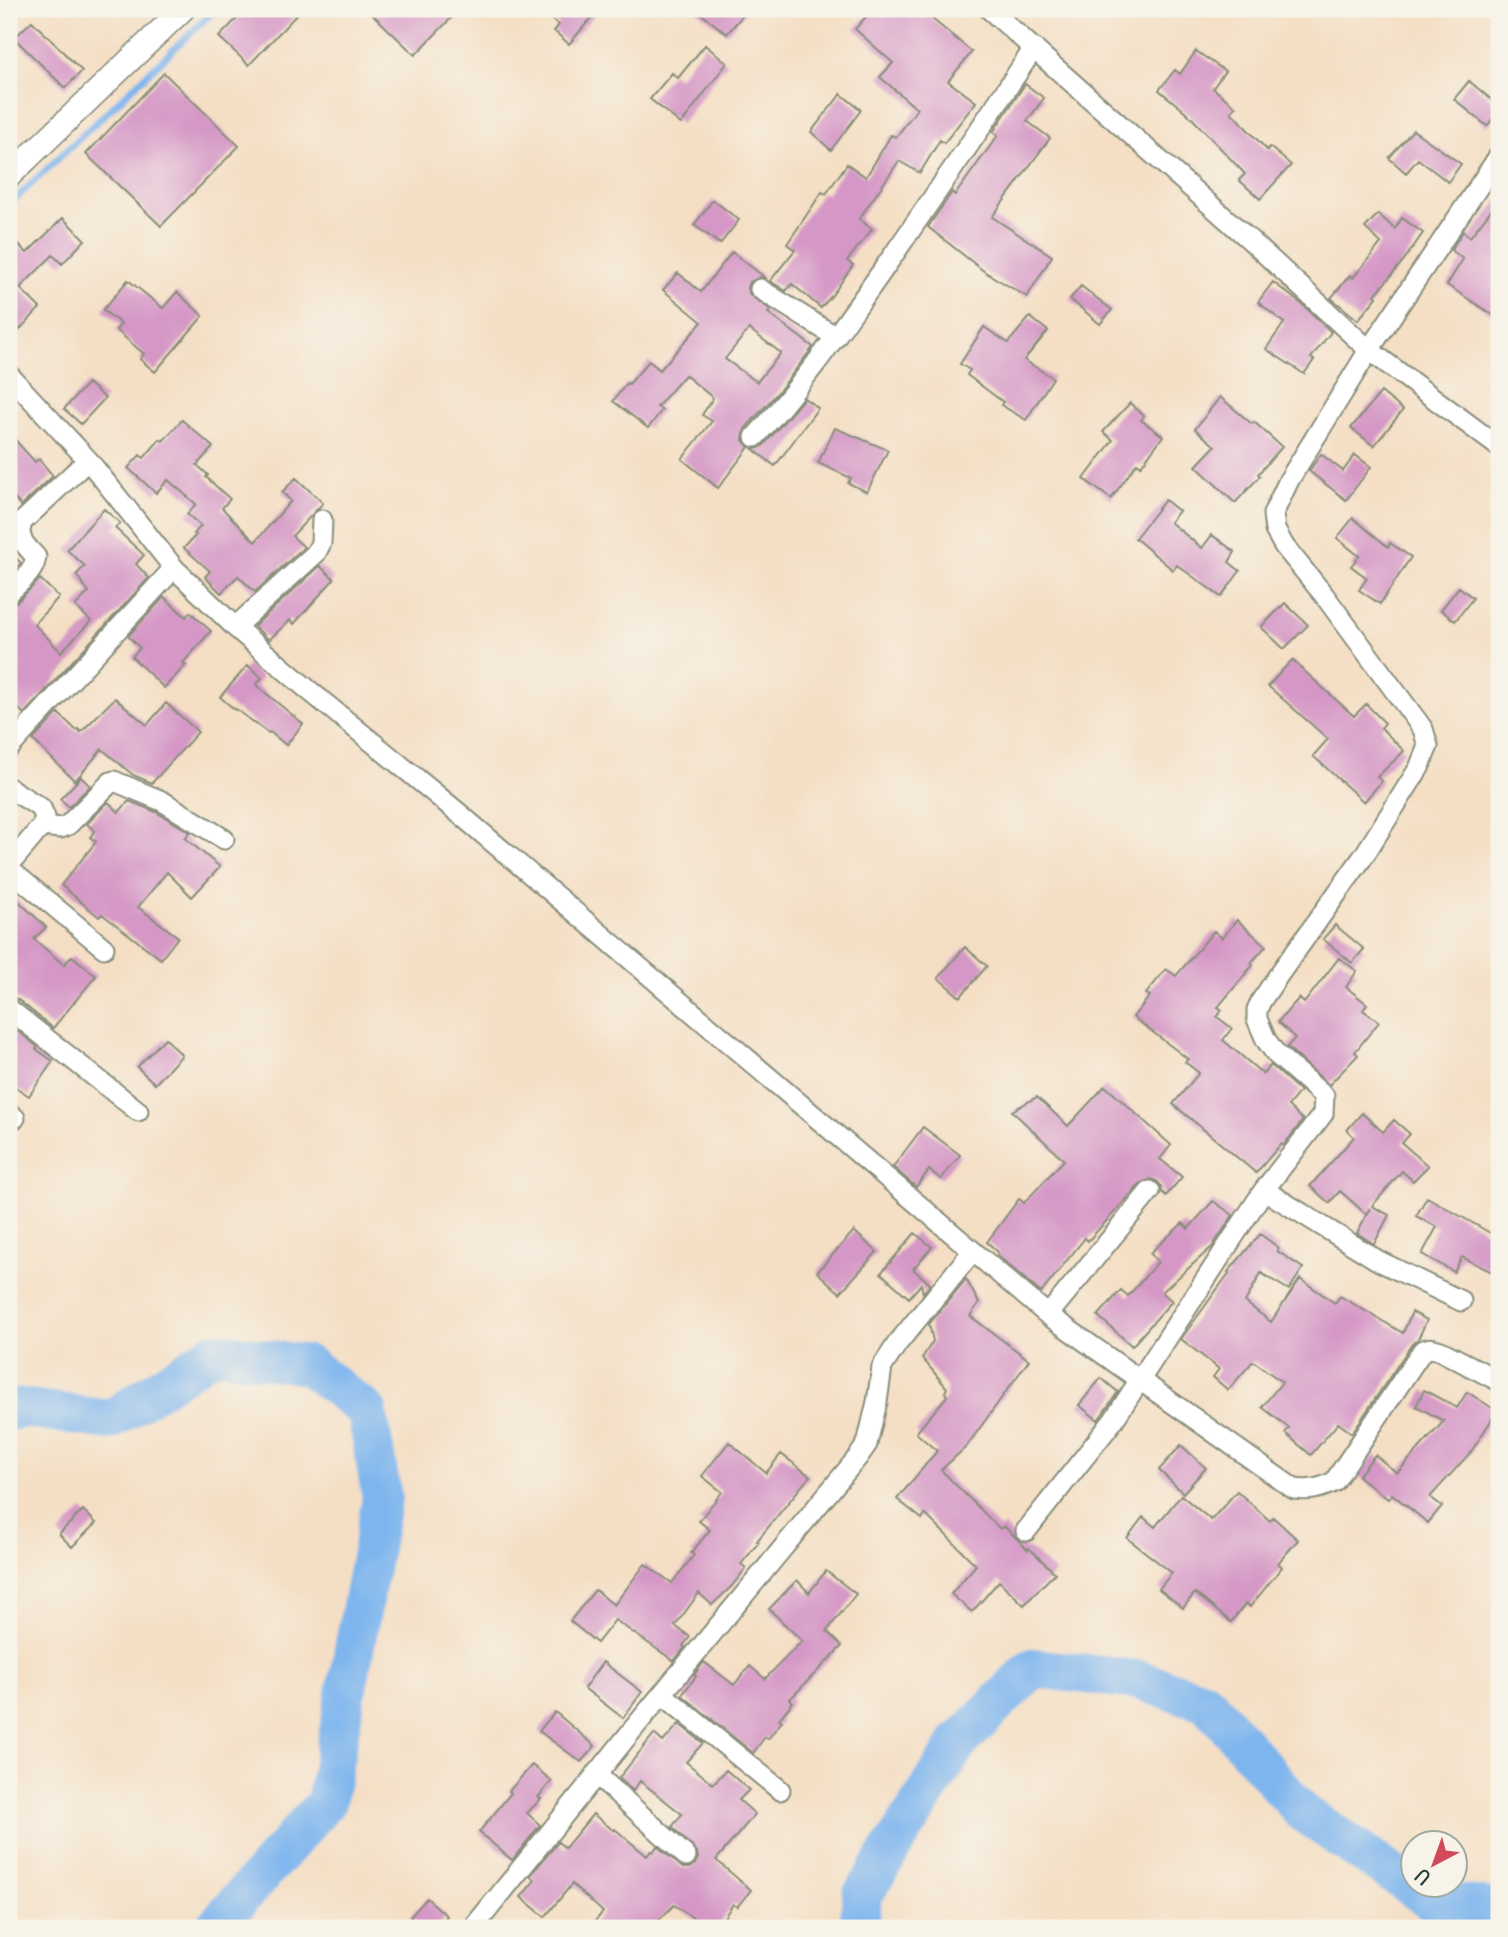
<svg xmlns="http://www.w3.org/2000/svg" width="1508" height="1937" font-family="Delius,sans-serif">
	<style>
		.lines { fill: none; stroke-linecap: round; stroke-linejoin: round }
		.stream { stroke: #7eb5ee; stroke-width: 7 }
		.river { stroke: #7eb5ee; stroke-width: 40 }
		.building { fill: #d598c6; fill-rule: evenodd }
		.minor-casing { stroke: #8a8e7c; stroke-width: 23 }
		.tertiary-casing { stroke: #8a8e7c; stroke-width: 26 }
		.minor { stroke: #fff; stroke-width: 19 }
		.tertiary { stroke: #fff; stroke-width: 23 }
	</style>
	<rect width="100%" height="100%" fill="#f7f3e8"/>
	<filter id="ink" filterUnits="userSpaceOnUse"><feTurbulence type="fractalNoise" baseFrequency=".0143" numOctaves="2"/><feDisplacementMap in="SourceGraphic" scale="14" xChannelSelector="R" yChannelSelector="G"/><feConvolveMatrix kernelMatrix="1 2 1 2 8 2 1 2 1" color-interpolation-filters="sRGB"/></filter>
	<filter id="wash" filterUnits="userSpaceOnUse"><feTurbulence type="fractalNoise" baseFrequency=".00686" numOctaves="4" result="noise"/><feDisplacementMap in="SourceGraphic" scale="28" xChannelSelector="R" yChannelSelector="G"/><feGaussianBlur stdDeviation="1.57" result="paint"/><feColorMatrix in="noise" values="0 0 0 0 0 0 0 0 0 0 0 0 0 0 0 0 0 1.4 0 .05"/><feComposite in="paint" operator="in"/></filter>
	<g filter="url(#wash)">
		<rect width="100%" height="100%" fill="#f4dfc5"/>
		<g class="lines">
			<path class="stream" d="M9,205l207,-196"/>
			<path class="river" d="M9,1411l13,-3 88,12 104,-68 94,13 59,46 15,87 -56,304 -112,126
				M859,1928l3,-32 97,-154 74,-74 105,12 69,22 95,110 130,89 67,8"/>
		</g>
		<g id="blocks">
			<path class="building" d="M246,9h56l-53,56 -30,-28z
				M367,9h93l-45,46z
				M541,9h58l-30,35 -15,-13 5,-6z
				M695,9h53l-21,25z
				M873,9h68l-10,9 41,34 -24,29 28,21 -32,41 -4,-3 -20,33 -21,-12 -40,58 13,10 -25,32 6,4 -20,29 -12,14 -29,-24 -6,7 -16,-10 25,-31 -8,-6 35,-52 4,2 21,-30 19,13 25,-42 5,2 21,-28 -37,-32 13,-14 -38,-34z
				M32,21l50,50 -17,17 -51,-50z
				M705,45l22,18 -46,61 -31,-25 22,-26 6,5z
				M1196,51l29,20 -12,17 23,19 -5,5 36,38 3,-3 21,18 -31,34 -21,-19 6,-6 -58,-61 -28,-23 16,-20 5,4z
				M164,73l75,73 -78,80 -75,-72z
				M1469,81l30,25v5l-12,15 -33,-27z
				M1025,84l19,14 -17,23 23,17 -58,79 60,39 -25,41 -42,-25 -57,-45 24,-35 3,3 43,-60 -5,-3z
				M841,94l20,16 -30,40 -20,-18z
				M1413,130l48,34 -13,18 -30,-23 -12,14 -17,-15z
				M713,200l26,20 -19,24 -26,-19z
				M1499,200v119l-52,-34 16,-26 -12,-9 12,-19 7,6z
				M1378,214l17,15 7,-11 21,15 -19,27 -29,35 2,2 -19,23 -27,-22 19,-23 3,3 28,-35 -16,-15z
				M63,218l22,22 -23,24 -9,-9 -33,33 20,20 -31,33v-106l18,18z
				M732,252l35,27 -7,-2 -10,5 -2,6 2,7 21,15 -3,3 45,34 -34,44 -34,38 -2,11 6,7 -31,41 -36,-29 30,-38 -10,-6 11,-17 -28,-23 -28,32 5,3 -14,18 -35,-27 14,-18 2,1 20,-23 11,9 42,-48 -39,-32 15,-17 23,19zM749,329l32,24 -24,29 -32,-23z
				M128,280l35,28 14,-16 26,24 -48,56 -15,-13 4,-5 -28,-24 5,-6 -18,-14z
				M1273,282l31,24 27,26 -20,26 3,2 -10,14 -38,-25 18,-26 -26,-21z
				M1081,286l31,24 -12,14 -30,-25z
				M1030,317l18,14 -24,29 29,18 -27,42 -25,-15 2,-3 -36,-27 3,-5 -10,-6 24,-37 24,16z
				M88,383l17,15 -24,26 -17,-15z
				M1381,392l22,18 -29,36 -23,-18z
				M1220,397l32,27 2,-2 28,25 -24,27 2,2 -25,27 -39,-37 19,-20 -20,-17z
				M804,398l14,10 -43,58 -22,-17 6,-1 5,-3z
				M1130,403l14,13 -3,4 22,16 -22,30 -4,-3 -26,36 -27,-20 29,-39 -10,-8z
				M182,420l31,27 -16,18 11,10 -2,2 24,22 -8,9 33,34 36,-41 -9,-9 14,-14 27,25 -31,33 12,11 -49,45 -17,-16 -17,17 -16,-16 5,-6 -26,-23 12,-13 -2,-1 7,-8 -14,-12 9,-10 -28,-24 -12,13 -28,-25 12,-13 4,3 16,-19 3,2z
				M835,428l53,22 -21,42 -19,-9 3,-5 -33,-15z
				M9,433l26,29 4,-3 14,17 -32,30 -12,-14z
				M1321,454l22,17 12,-16 16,12 -25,33 -37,-29z
				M1165,500l14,11 -9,11 32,26 10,-13 23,17 -6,10 11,9 -19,26 -44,-32 -4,5 -38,-32z
				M104,509l16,14 -5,5 29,27 -8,9 13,14 -125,136 -15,-15v-94l8,-3 23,-23 19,18 -25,27 27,28 30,-31 -16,-15 14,-14 -13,-17 9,-9 -18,-16z
				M1353,518l35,29 2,-4 21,14 -31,47 -21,-14 8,-12 -16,-12 8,-10 -22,-18z
				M9,551l12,12 -12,13z
				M320,566l14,13 -40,45 -4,-4 -21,20 -15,-14z
				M1459,587l14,11 -18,23 -14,-11z
				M164,597l22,20 4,-5 21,19 -28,32 3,2 -22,23 -32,-31 8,-9 -12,-12z
				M1285,603l23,22 -24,24 -23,-22z
				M1292,660l62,56 12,-12 19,19 -4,5 23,23 -27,26 5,4 -18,21 -51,-46 15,-17 -60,-53z
				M248,665l14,13 -6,7 47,39 -17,21 -16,-13 -2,1 -32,-24 -1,1 -15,-13z
				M115,698l32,27 19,-22 32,29 -46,51 -19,-8 -31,-26 -27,32 -42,-41 25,-27 18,17 2,-1 3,3z
				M81,777l9,9 -21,21 -9,-8z
				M129,801l27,11 34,20 -5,6 35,29 -28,30 -25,-25 -29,35 40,30 -17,22 -59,-45 -3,3 -38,-32 35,-43 -6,-5 5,-6 -8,-7 21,-22 11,10z
				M9,892l37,35 -12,12 30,26 8,-9 24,20 -43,52 -36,-29 -8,-2z
				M1237,920l29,26 -15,17 2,2 -35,42 4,3 -5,7 15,11 -9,12 40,34 8,-9 29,26 -12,15 15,14 -20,26 -2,-2 -25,29 -83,-69 26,-31 -14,-11 3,-3 -55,-42 17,-21 -4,-2 20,-25 10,7 38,-45 8,7z
				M1335,925l29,24 -12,14 -29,-24z
				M965,947l22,19 -27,31 -22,-19z
				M1339,958l18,13 -11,16 21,17 -4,6 16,12 -24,30 3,3 -29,30 -42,-38 8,-9 -17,-16 21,-24 5,5z
				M9,1024l29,23 -2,2 17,12 -24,35 -20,-13z
				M165,1038l17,17 -27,29 -18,-17z
				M1105,1086l66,59 -11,14 22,18 -16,19 -4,-4 -1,-6 -4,-5 -6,-2 -10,4 -53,58 -3,-3 -44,55 -44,-38 1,-3 -11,-10 32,-43 5,4 40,-43 -52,-49 25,-14 31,29z
				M1362,1113l21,19 11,-12 16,14 -8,9 26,23 -15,15 -11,-10 -30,35 17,9 -15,29 -17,-11 13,-25 -4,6 -26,-23 -11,12 -19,-17 44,-49 -7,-7z
				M923,1127l37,28 -19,24 -12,-9 -13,17 -23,-20z
				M1427,1197l72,41v26l-5,9 -32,-16 -8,15 -32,-18 15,-27 -21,-11z
				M1213,1201l20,14 -21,32 -50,45 10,9 -40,45 -34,-30 23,-26 7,6 30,-34 -8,-9 33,-30 5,6z
				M854,1231l23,21 -37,41 -23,-21z
				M915,1233l17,14 -19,22 17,15 -7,9 -2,-9 -12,14 -28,-25z
				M1260,1234l19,14 -2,3 26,17 -14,22 -28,-17 -16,29 26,20 29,-43 35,24 5,-7 63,37 9,-21 15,8 -9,19 -6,5 -60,89 -14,-10 -27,32 -26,-22 4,-5 -27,-21 20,-25 -29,-21 -25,29 -15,-13 6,-8 -38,-30 48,-66 -1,-1z
				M966,1279l13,24 -9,13 59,44 -63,87 -25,23 59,59 4,-3 24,24 1,-2 26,25 -31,32 -25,-24 -27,31 -21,-18 25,-29 -51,-51 -3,5 -25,-20 40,-48 -21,-18 31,-37 -2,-4 2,-4 -25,-30 11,-17 -4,-17z
				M1101,1378l17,14 -20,28 -19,-15z
				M1424,1390l33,18 10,-16 30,19 -26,41 -41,45 12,9 -14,17 -36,-29 -4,5 -30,-23 17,-21 22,18 47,-52 -28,-15z
				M729,1442l37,31 15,-19 29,22 -53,65 2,1 -18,22 5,4 -14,18 -20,19 -13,-12 -24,33 15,11 -7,9 2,1 -11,14 -59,-41 -18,23 -27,-22 25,-31 19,15 31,-41 27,19 22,-28 -3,-2 19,-23 -11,-9 23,-29 -20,-16z
				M1181,1445l25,23 -23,25 -24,-23z
				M1237,1491l33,30 3,-4 25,23 -20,23 4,4 -32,40 -4,-4 -15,19 -36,-29 -12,15 -24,-19 13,-16 -45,-35 16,-21 12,10 26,-32 30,25z
				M83,1510l13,13 -24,24 -13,-13z
				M826,1571l30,23 -29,37 15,15 -52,53 3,3 -14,17 3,2 -14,18 -3,-2 -12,16 -71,-58 14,-19 -2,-1 10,-13 30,23 16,-19 15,13 37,-38 -33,-32 28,-29 12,13z
				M603,1662l39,30 -19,26 -39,-30z
				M555,1712l40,34 -14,16 -42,-31z
				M679,1724l24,19 -17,19 27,22 13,-14 23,20 -10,10 16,14 -39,46 35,30 -14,17 -4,-3 -16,24h-9l-34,-23 -23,23h-62l14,-16 -31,-28 -27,33 -24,-20 14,-17 -5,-4 28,-34 7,6 28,-34 21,17 1,-2 32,27 4,-5 2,1 4,-6 26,22h6l6,-4 3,-6 -1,-6 -25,-25 10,-13 -42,-33 -7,10 -14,-13 35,-44 9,8z
				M532,1765l20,16 -14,16 3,2 -14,14 13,12 -28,35 -33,-28 32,-39 -2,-2z
				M427,1898l20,18 -10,12h-15l-12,-11z"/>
		</g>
	</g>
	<g filter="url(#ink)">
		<use href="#blocks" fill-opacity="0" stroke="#8a8e7c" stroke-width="2"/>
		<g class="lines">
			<defs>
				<path id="minor" d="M989,9l261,231 119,110 130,97
					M760,289l76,48
					M9,375l79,85 86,108 61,59 70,60 150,123 593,505 246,174c16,2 25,0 40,-7l88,-131c8,-4 11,-3 19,0l58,30
					M755,437c46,-50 84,-105 123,-160 53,-76 105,-152 156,-229
					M9,593c11,-11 25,-20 27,-36 -11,-12 -21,-20 -13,-36l65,-61
					M235,627l81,-74 5,-10 1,-23
					M9,748l165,-180
					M9,788l32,20 4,9 -3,9 -33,39
					M42,826l19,2 7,-3 43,-43 3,-1 48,20 62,38
					M9,869l95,79
					M9,1009l129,102
					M9,1113l6,5
					M1264,1190l115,71 82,40
					M1048,1315l102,-124
					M1026,1531l87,-110 151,-231 59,-76 1,-18 -48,-42 -10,-14 -9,-21v-9l4,-9 19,-28 83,-116 56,-89 9,-22 -5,-17 -99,-134 -40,-49 -9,-16 -2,-16 16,-34 80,-130 130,-194
					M662,1694l118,96
					M596,1774l90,82
					M473,1928l161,-200 224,-271 9,-13 10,-42 5,-35 15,-23 75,-92"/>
				<path id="tertiary" d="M9,176l174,-167"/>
			</defs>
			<use href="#minor" class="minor-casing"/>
			<use href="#tertiary" class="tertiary-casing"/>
			<use href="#minor" class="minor"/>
			<use href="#tertiary" class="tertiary"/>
		</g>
	</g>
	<rect width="1508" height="1937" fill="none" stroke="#f7f3e8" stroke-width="35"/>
	<g transform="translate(1434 1864) rotate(221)"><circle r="33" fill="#f7f3e8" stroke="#a1aaa0" stroke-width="2"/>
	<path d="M0-5L12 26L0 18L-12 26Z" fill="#d1495b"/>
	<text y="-10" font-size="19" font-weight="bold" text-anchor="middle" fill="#1f3d34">U</text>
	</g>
</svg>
